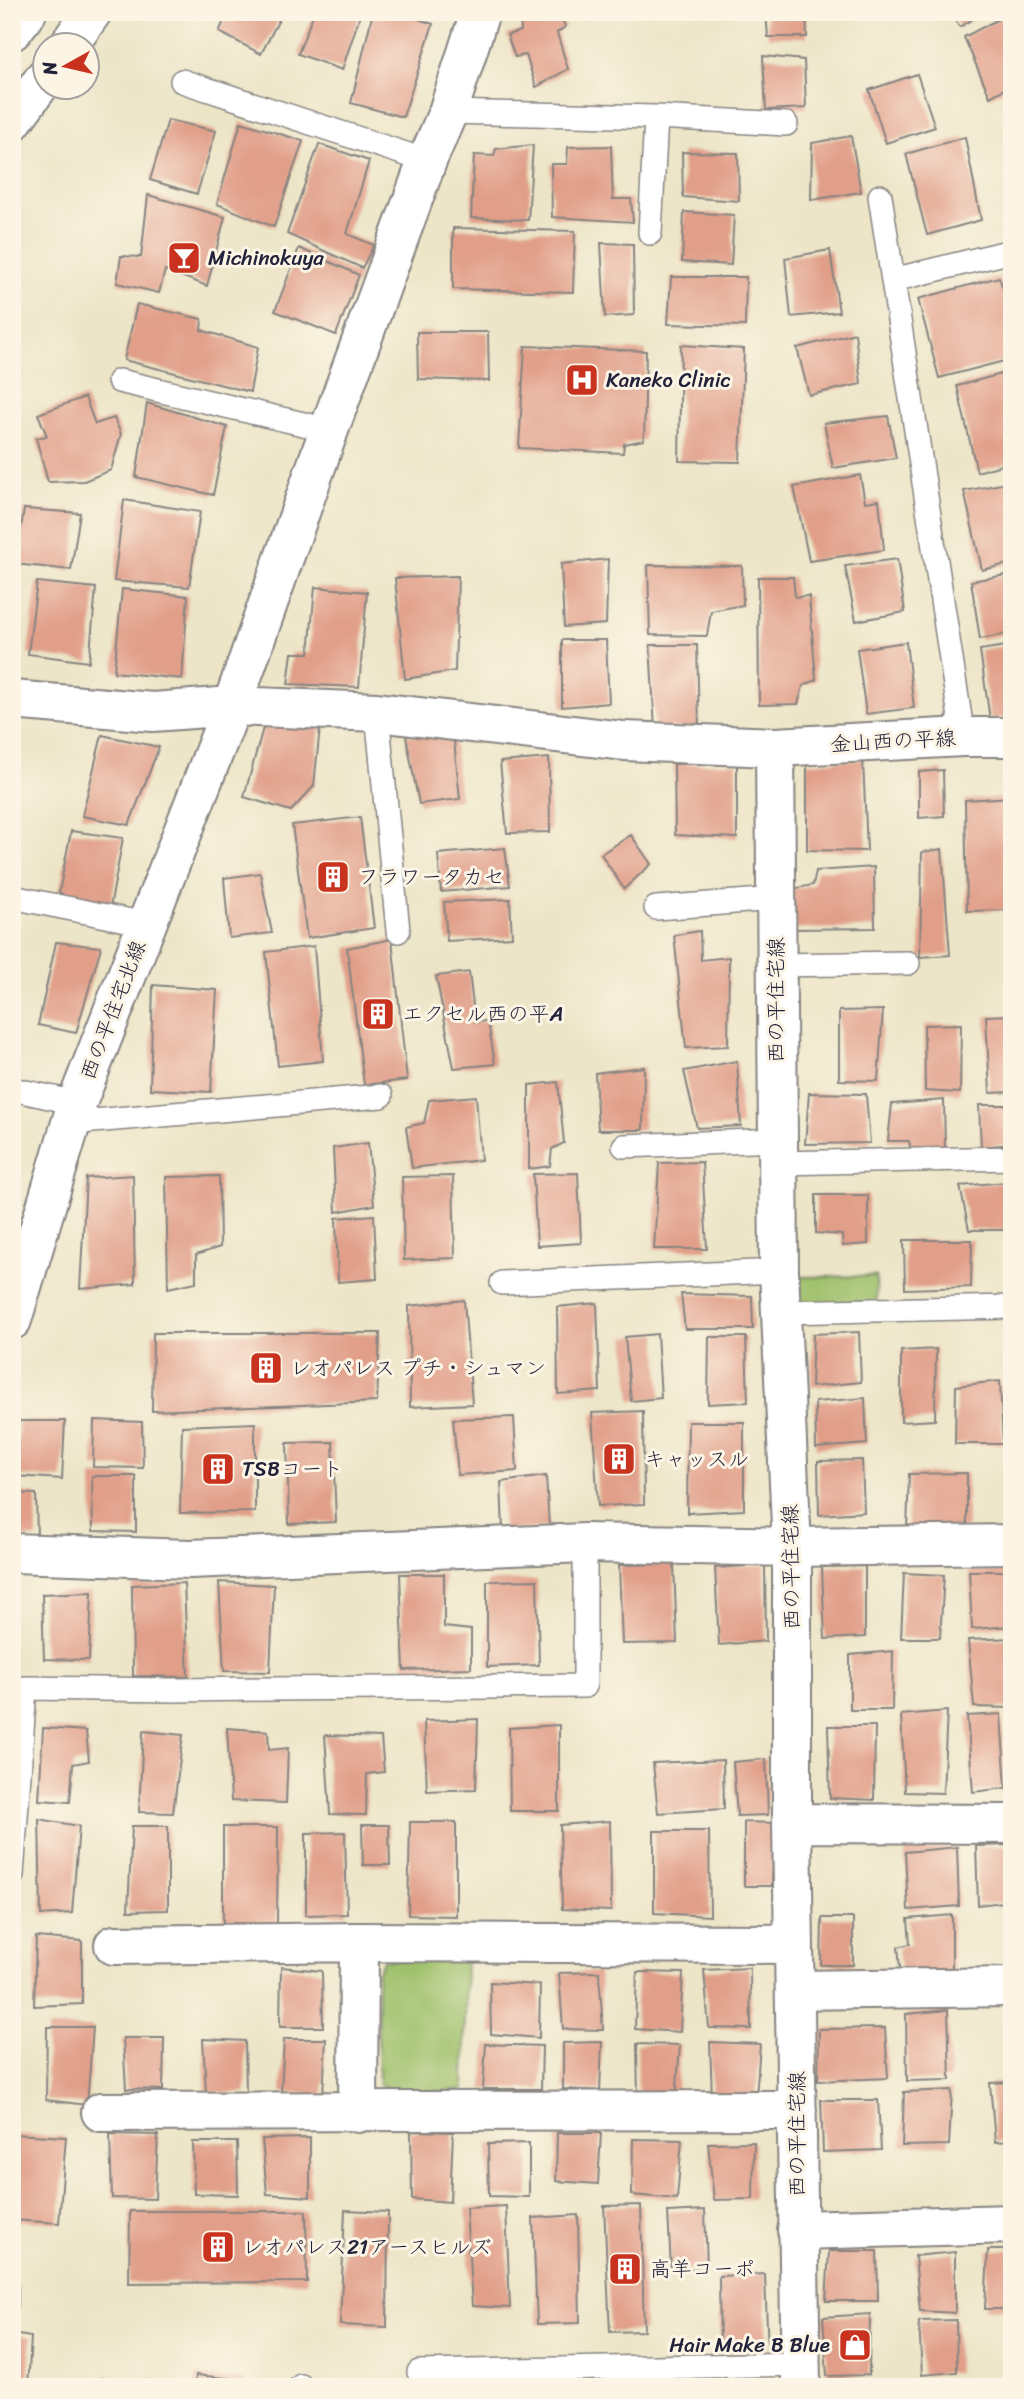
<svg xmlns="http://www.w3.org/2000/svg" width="1024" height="2399" font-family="Sriracha,'Klee One',sans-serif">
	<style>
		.green { fill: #9ec06a; stroke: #607152; stroke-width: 2 }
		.building { fill: #e19f89 }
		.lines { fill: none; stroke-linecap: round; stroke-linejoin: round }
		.lane-casing { stroke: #878481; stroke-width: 26 }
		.street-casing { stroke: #878481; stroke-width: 42 }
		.secondary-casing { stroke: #878481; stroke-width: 42 }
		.lane { stroke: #fff; stroke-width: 23 }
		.street { stroke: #fff; stroke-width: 38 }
		.secondary { stroke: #fff; stroke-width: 38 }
		.labels { text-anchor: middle; stroke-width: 6; stroke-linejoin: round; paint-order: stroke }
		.poi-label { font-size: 21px; fill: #22223b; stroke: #fcf5e5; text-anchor: start }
		.street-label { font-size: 21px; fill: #22223b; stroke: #fcf5e5 }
	</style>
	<rect width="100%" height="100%" fill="#fcf5e5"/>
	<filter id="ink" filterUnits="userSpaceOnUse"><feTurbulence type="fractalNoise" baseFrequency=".0143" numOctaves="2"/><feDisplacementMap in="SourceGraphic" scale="14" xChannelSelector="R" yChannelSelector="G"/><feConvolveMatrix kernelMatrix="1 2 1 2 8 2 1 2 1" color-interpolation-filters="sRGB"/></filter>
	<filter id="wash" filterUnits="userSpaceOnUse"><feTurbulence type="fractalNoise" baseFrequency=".00686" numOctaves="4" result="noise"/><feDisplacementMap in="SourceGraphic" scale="28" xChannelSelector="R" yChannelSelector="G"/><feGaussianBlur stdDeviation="1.57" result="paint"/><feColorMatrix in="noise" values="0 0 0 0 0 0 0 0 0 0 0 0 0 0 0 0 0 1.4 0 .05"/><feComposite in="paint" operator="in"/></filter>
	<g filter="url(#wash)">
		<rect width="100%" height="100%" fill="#ece5c7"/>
		<path class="green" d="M876,1276l1,44 -77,-13v-30z
			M466,1955l-2,135 -69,3 -16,-9 -2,-110 6,-14z"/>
		<g id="blocks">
			<path class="building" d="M228,12h55l-22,42 -42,-22z
				M314,12h47l-19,58 -44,-16z
				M373,12h24l36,12 -30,93 -52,-14z
				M520,12h40l5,15 -8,6 11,36 -32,18 -10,-32 -11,2 -8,-22 14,-4z
				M766,12h40l1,25h-39z
				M950,12h34l-24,15z
				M1012,12v73l-22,12 -26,-60z
				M763,56l41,4 2,48 -40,2z
				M917,74l18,53 -49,16 -17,-53z
				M168,120l48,11 -19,63 -47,-14z
				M241,122l62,19 -29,86 -57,-23z
				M851,136l10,56 -50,8 1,-57z
				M965,137l16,83 -54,15 -21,-81z
				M319,144l50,17 -22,73 27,11 -12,23 -75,-34z
				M533,145l-5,75 -57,-2 3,-63 20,1 2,-7z
				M611,146l2,53h18l2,23 -81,-5 -1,-53h16l1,-17z
				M682,152l56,1 1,48 -56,-4z
				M148,195l77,22 -18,69 -42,-16 -6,23 -42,-10 4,-27 20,1z
				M684,212l50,3 -3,50 -49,-3z
				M453,228l122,3 -2,61 -120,-3z
				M601,243l32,1 1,71 -29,2z
				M299,248l60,27 -23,60 -61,-24z
				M830,250l9,62 -48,5 -6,-59z
				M671,277h75l-1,49 -77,-2z
				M999,277l13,38v44l-73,19 -21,-79z
				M137,304l65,15 -1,11 57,17 -8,45 -126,-32z
				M417,332h71l1,49 -71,-2z
				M855,333l6,51 -52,11 -12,-47z
				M681,345l63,4 -4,113 -61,-1z
				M525,346l121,5 -2,89 -20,4 -1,9 -104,-5z
				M1012,371v91l-35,10 -20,-86z
				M85,397l10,27 19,-6 7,16 -10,36 -27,11 -36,1 -12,-44 11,-2 -9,-22z
				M147,403l80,24 -14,68 -77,-18z
				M888,416l8,42 -63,10 -9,-45z
				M860,475l5,27 14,-2 5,50 -75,11 -15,-74z
				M1012,482v81l-30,7 -18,-79z
				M124,500l76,12 -11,75 -75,-6z
				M24,509l56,4 -9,57 -56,-6z
				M608,559l-2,65 -42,3 -3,-63z
				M897,559l8,53 -49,9 -11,-55z
				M648,565l94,1 1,39 -32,6 -4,25 -57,-1z
				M1006,575l6,40v18l-32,6 -9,-58z
				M458,576l-3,95 -50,8 -10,-101z
				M758,577h35l2,20 14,-1 7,84 -13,6 -5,18 -39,1z
				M37,582l59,6 -7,74 -61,-8z
				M315,587l52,5 -8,95 -71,-3 4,-31h17z
				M122,589l66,7 -6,83 -68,-7z
				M562,640h44l3,63 -47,4z
				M906,642l8,66 -48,6 -9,-65z
				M650,645h47l2,83 -44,1z
				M1012,645v72l-22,3 -10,-70z
				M267,713l54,5 -7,68 -23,25 -47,-14z
				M453,731l7,68 -41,5 -13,-68z
				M102,735l57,12 -30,78 -47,-9z
				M549,758l1,74 -43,1 -7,-71z
				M863,759l4,92 -60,-1v-87z
				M737,763v75l-62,-3 -1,-71z
				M943,770l1,46 -25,2v-46z
				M1012,797v113l-45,1 -2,-111z
				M360,817l14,111 -67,10 -15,-113z
				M71,831l52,7 -13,70 -40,-9 -11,-7z
				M631,835l20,29 -27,25 -23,-35z
				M505,848l5,38 -69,6 -3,-38z
				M942,849l8,106 -30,2 2,-105z
				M874,867l1,61 -81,1 -2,-40 21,-4 3,-14z
				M260,873l12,60 -43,5 -5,-60z
				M510,899l2,38 -65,4 -3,-39z
				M700,931l1,29 28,-3 -1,89 -42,2 -12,-113z
				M392,939l15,141 -43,5 -17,-137z
				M56,942l45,5 -25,86 -38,-8z
				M314,946l9,115 -45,5 -12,-114z
				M469,972l6,50 13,-1 7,43 -41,4 -18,-92z
				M153,985l64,5 -6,102 -61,-3z
				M883,1010l-5,71 -39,-1v-69z
				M1012,1015v77l-22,1 -4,-77z
				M961,1024l-1,69 -35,-2 -1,-66z
				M737,1061l4,65 -44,2 -13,-57z
				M644,1067l-1,63h-45l-3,-57z
				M558,1082l6,61 -12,6 -2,17 -21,3v-84z
				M809,1093l57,1 4,49 -65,1z
				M476,1096l5,64 -69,8 -6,-41 18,-4 5,-23z
				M944,1100l1,48 -34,2 -2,-9h-21l4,-37z
				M979,1105h33v39l-31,3z
				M368,1143l6,62 -38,7 -3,-64z
				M702,1162l5,87h-53l5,-86z
				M578,1173l3,70 -44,3 -4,-72z
				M133,1175l2,109 -55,5 6,-111z
				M219,1176l1,71 -24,8v27l-28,6 -2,-111z
				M453,1176l2,82 -51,2 -2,-83z
				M1007,1182l3,48h-41l-9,-44z
				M816,1195h52v49l-25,2 -1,-11 -26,-2z
				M374,1215l3,64 -39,3 -2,-64z
				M904,1240h68l-1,47 -66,2z
				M681,1294l71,2 1,33h-68z
				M464,1300l8,104 -62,3 -1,-101z
				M597,1303l3,88 -42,3 -1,-87z
				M859,1332l2,50 -50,5 2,-53z
				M153,1333h227l-3,69 -225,9z
				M657,1334l4,64 -30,3 -6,-64z
				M709,1337h37l2,65 -40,2z
				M936,1349l-1,71 -34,2v-71z
				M1000,1381l3,63h-48l1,-58z
				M865,1398l2,46 -51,4 -1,-46z
				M643,1411l1,93 -46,2 -6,-93z
				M514,1417l3,54 -59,4 -5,-56z
				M94,1420l48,2 1,46 -50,-1z
				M19,1421h46l-3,58 -47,-3z
				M688,1422h56v88l-57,3z
				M255,1423v89l-75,1 2,-87z
				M333,1442l3,80 -47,2 -2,-81z
				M862,1460l2,52 -45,3 -1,-54z
				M967,1473v55l-60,2 2,-56z
				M92,1476h44v56l-43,-1z
				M546,1476l3,51 -46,4 -2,-49z
				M12,1493l24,1 1,44 -25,-1z
				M674,1564l3,79 -55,1 -3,-79z
				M765,1565l1,76 -47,4 -4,-77z
				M865,1566v71l-40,2 -3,-72z
				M969,1571h43v55l-40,3z
				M904,1573l40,2 -4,63h-39z
				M400,1574h44v53l27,3v38l-67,2z
				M537,1580l2,85 -52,2v-86z
				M219,1582l55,3 -4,87 -46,-1z
				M184,1583l4,94 -55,-1 -1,-91z
				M92,1592l-3,68 -45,-1 -2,-65z
				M1012,1638v70l-38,-1 -6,-67z
				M893,1651l-1,59h-42v-55z
				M947,1711l-4,82 -38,-1 -4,-77z
				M1001,1714l5,74 -33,4 -6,-76z
				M478,1719l-2,70 -49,2 -3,-70z
				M559,1725v86h-49l-1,-83z
				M828,1726h47l-1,74 -44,-2z
				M43,1728l43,3 3,30 -16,3 -3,38 -31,-2z
				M227,1728l41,3 1,19 19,-2 -2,55 -55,-2z
				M143,1731l40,4 -10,78 -34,-1z
				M325,1735l56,2 3,35 -17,2 -1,41 -36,-1z
				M766,1759l2,56 -31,1 -4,-54z
				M723,1760l1,49 -66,4 -5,-50z
				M39,1819l40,7 -7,87 -31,2z
				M610,1821l1,90 -49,-2 -2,-84z
				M410,1822h46v94l-48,-1z
				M744,1822l30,1 -2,63h-28z
				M362,1825h27l1,40h-27z
				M132,1826h36v84l-40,1z
				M223,1827h55l-1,97 -54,-1z
				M654,1831h55l1,85 -56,-3z
				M345,1832l2,82 -41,1v-82z
				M1012,1845v56l-34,4 -2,-59z
				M957,1847l2,59 -51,4 -3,-58z
				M952,1915v58l-51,4 -3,-30 12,-3 -2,-25z
				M822,1918h31v47h-32z
				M36,1937l46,4v63l-48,2z
				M281,1967l41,4 1,56h-43z
				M750,1968l1,61 -42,-1 -5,-58z
				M599,1972l4,58 -40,-1 -4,-56z
				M637,1972l46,1 -3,59 -45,-3z
				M490,1982l50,3 -1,53 -48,-4z
				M948,2010l2,70 -43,1 -1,-67z
				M47,2027h46l-6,78 -41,-5z
				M885,2028l3,50 -70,3 1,-52z
				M123,2038h41l-1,52 -37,-1z
				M203,2039l42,2 1,52 -40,-1z
				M284,2039h42l-3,56 -42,-3z
				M602,2042l-2,49 -37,-2v-46z
				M710,2042l50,2 -4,54h-44z
				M486,2044l56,2 -1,43h-58z
				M637,2044l43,1 -4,54 -38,-1z
				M1012,2082v59l-17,1 -5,-59z
				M952,2090l-3,55 -47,1 2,-54z
				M821,2100h57l3,50 -58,2z
				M411,2131l42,1 -3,70 -38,-3z
				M557,2133h44l-3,51 -42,-3z
				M13,2134l53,3 -7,86 -47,-3z
				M110,2134l48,1 -3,64 -43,-1z
				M310,2138v59l-43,-3 -5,-55z
				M633,2139l49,1 -5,59 -45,-4z
				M193,2142h44l1,53 -44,-1z
				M754,2142l-1,57 -39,1 -6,-57z
				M529,2143v54l-40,-1 -1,-52z
				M641,2205l3,126 -34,1 -6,-126z
				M506,2206l4,102 -38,-2 -6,-98z
				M345,2210l43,2 -1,115 -47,-2z
				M705,2210l2,59h-36l-3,-57z
				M130,2211h176l1,71 -178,1z
				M578,2215l2,108 -43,1 -4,-106z
				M988,2250h24v59h-27z
				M829,2251h48l1,50h-52z
				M955,2252v61l-35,-2 -5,-55z
				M765,2274l3,80h-48l-1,-78z
				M12,2284h6v23h-6z
				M870,2314l-1,61 -42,1 -4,-59z
				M956,2320l1,52 -35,3 -3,-54z
				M12,2334l19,3 -3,50h-16z
				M196,2375l48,5v7h-49z
				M101,2378l52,3 -1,6h-52z"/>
		</g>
	</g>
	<g filter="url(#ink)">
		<use href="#blocks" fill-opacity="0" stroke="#878481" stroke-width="2"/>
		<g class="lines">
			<defs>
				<path id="lane" d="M182,81l245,80
					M448,112l208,5 130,7
					M880,196l83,541
					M650,233l6,-116
					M893,280l119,-29
					M119,381l210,49
					M377,712l21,219
					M12,897l134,27
					M656,908l120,-9
					M775,965l133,-2
					M12,1089l65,14
					M70,1123l311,-27
					M624,1146l153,-6
					M778,1163l234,-5
					M502,1283l277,-12
					M782,1312l230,-5
					M12,1875l13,-187 148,2 412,-4v-143
					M419,2372l382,-8
					M301,2387v-1"/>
				<path id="street" d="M480,12l-32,100 -21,49 -98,269 -97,276 145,6 247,29 151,6 188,-10h49
					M12,700l141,12 79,-6 -155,397 -65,217
					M775,747l4,524 13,276v276l9,564
					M12,1553l178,6 395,-16 207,4 220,-3
					M792,1823l220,1
					M114,1945l245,-3 435,2
					M795,1990l217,-3
					M101,2112l696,-2
					M358,2113l1,-171
					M797,2230l215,-6"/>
				<path id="secondary" d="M12,31l15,-19
					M68,46l24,-34
					M12,122l34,-46"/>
			</defs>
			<use href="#lane" class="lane-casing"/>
			<use href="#street" class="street-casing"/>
			<use href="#secondary" class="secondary-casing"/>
			<use href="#lane" class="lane"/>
			<use href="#street" class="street"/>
			<use href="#secondary" class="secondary"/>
		</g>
	</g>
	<defs>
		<symbol id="bar-square" viewBox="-11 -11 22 22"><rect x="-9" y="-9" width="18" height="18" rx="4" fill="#c8321e" stroke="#fcf5e5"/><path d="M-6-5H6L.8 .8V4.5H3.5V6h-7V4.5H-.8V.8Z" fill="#fff"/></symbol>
		<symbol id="hospital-square" viewBox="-11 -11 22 22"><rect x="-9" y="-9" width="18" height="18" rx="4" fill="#c8321e" stroke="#fcf5e5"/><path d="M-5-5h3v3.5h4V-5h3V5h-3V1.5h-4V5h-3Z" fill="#fff"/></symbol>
		<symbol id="building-square" viewBox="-11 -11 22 22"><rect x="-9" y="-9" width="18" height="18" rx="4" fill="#c8321e" stroke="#fcf5e5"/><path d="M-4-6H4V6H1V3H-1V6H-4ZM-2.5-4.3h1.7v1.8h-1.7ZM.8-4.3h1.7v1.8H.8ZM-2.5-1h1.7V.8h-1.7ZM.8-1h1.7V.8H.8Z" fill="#fff"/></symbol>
		<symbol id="shop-square" viewBox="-11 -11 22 22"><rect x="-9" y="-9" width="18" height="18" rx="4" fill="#c8321e" stroke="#fcf5e5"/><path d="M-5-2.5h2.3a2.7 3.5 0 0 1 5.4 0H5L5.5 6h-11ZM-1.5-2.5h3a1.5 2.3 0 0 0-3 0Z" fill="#fff"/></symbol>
	</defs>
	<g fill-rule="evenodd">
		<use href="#bar-square" x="165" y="239" width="38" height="38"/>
		<use href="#hospital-square" x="563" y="361" width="38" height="38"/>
		<use href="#building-square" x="314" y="858" width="38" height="38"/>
		<use href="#building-square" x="359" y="995" width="38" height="38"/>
		<use href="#building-square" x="247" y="1349" width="38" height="38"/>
		<use href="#building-square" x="600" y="1440" width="38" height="38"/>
		<use href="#building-square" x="199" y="1450" width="38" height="38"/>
		<use href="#building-square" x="199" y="2228" width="38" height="38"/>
		<use href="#building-square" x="606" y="2250" width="38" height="38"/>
		<use href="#shop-square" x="836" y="2326" width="38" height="38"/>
	</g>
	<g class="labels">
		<g class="poi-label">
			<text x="208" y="265">Michinokuya</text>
			<text x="606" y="387">Kaneko Clinic</text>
			<text x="358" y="884">フラワータカセ</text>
			<text x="402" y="1021">エクセル西の平A</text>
			<text x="290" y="1375">レオパレス プチ・シュマン</text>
			<text x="644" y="1466">キャッスル</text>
			<text x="242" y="1476">TSBコート</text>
			<text x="242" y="2254">レオパレス21アースヒルズ</text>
			<text x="650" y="2276">高羊コーポ</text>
			<text x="830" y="2352" text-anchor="end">Hair Make B Blue</text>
		</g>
		<g class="street-label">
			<text transform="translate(893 741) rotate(-3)" y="7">金山西の平線</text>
			<text transform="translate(776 1000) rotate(-90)" y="7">西の平住宅線</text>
			<text transform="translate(113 1010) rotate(-69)" y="7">西の平住宅北線</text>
			<text transform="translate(791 1567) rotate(-91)" y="7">西の平住宅線</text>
			<text transform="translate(797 2134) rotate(-90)" y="7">西の平住宅線</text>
		</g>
	</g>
	<rect width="1024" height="2399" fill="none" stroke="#fcf5e5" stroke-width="42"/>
	<g transform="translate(66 66) rotate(262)"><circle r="33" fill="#fcf5e5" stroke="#a5a1a1" stroke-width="2"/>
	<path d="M0-5L12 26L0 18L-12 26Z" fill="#c8321e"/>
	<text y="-10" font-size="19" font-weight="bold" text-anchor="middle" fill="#22223b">N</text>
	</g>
</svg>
